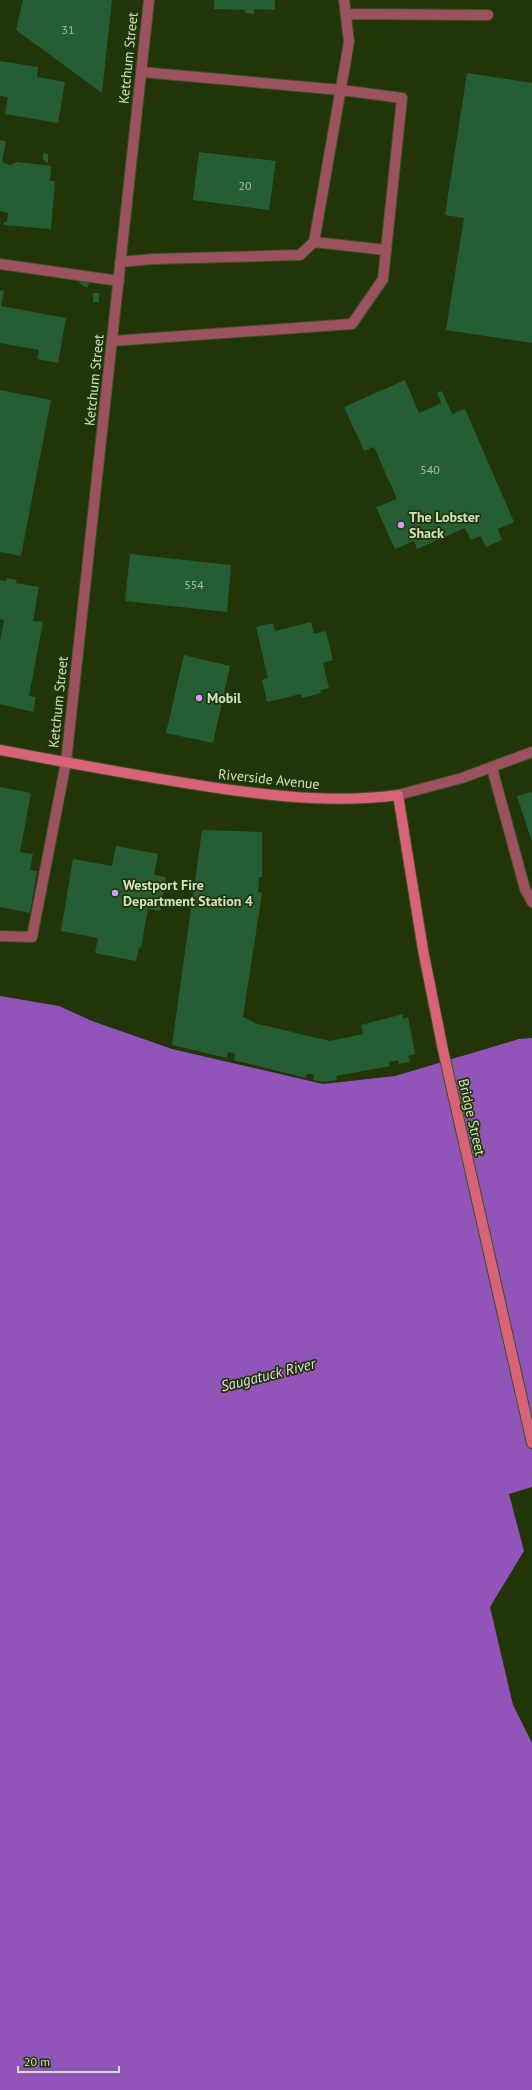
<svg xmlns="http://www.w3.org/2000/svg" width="532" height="2090" font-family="'PT Sans',sans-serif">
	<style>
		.water { fill: #9155b9 }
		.building { fill: #255e35 }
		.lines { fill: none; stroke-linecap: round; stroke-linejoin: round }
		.service-casing { stroke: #3d5126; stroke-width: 12 }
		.minor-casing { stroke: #3d5126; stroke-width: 12 }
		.tertiary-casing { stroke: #3d5126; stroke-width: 12 }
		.secondary-casing { stroke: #3d5126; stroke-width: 12 }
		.service { stroke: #9b525e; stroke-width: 10 }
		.minor { stroke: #9b525e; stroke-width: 10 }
		.tertiary { stroke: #9b525e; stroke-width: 10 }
		.secondary { stroke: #d86379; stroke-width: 10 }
		.poi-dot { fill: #d49cfc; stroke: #213508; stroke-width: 1.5 }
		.labels { text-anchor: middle; stroke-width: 3.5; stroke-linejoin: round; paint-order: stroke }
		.number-label { font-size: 12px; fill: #a6c1a0 }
		.street-label { font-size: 14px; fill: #d1e2c3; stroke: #213508 }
		.poi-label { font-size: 14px; font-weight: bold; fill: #d1e2c3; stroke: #213508; text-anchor: start }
		.water-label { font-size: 15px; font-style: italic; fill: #e6d8f2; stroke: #213508 }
	</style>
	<rect width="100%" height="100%" fill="#213508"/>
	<path class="water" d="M0,996l59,10 33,15 80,28 151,35 72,-8 124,-37 13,-1v449l-23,7 15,57 -34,56 23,98 19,38v347h-532z"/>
	<path class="building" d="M23,0h89l-10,93 -86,-63z
		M214,0h61v10l-21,-1v5l-9,-1v-3l-31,-1z
		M0,61l38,6 -1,10 28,5 -7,41 -53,-9 3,-17 -8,-1z
		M467,73l65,10v260l-86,-13 18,-112 -19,-3z
		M0,140l6,1 -4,21 8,3 7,-3 34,4 -1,15h5l-4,48 -47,-4v-3h3l1,-9 -8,-2z
		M199,152l77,9 -7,49 -76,-10z
		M43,153l5,1v9l-5,-3z
		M83,277l7,5 -3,6 -8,-5z
		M0,290l4,1 -3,15 65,12 -8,45 -21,-4 2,-9 -39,-7z
		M93,293h6v9h-6z
		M405,380l14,33 22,-10 -4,-10 5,-2 10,23 13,-5 49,113 -16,7 4,11 -16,7 -5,-11 -10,4 -6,-12 -48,21 -3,-8 -19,8 -19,-42 21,-8 -23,-52 -10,4 -20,-44z
		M0,390l51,10 -30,156 -21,-4z
		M130,554l101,11 -4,47 -102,-11z
		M7,578l10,2 -1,3 23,4 -6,34 10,1 -14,74 7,1 -3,15 -33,-8v-63l4,-21 -4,-1v-39l6,1z
		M311,622l3,12 12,-3 7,29 -10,3 6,25 -9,2 1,3 -19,5 -1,-4 -34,8 -5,-22 6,-2 -12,-51 17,-4 2,8z
		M184,655l46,11 -17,77 -47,-10z
		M0,787l31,6 -11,59 13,2 -3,16 7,1 -7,42 -30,-6z
		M532,792v50l-15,-46z
		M202,830l60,2v45h-3l-1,15 4,1 -19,124 15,7 72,17 33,-7 -2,-9 42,-11v5l5,-2 7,37 -7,2 2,6 -11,2 -1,-4 -9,2 1,4 -54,10 1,4 -12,2 -12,-2 1,-6h-7l-1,4 -72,-18 1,-6 -7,-2 -1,6 -55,-13z
		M116,846l42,8 -4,21 12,2 -6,34 -12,-2 -7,39 -2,-1 -3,14 -41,-8 3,-15 -37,-7 12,-72 39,7z"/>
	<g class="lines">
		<defs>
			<path id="service" d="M346,14l142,1
				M314,242l72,8
				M120,262l33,-3 147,-4 14,-13 35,-200 -5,-42
				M0,264l119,17
				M112,341l240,-17 31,-45 19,-181 -61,-8 -200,-18
				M492,768l33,121 7,13
				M0,936l32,1 34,-175"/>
			<path id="minor" d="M66,762l83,-762"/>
			<path id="tertiary" d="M398,795l64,-17 70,-26"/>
			<path id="secondary" d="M0,750c74,14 149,28 224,39 58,8 116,14 174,6l25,155 20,100 89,393"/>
		</defs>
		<use href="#service" class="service-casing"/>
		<use href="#minor" class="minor-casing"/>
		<use href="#tertiary" class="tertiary-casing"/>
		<use href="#secondary" class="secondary-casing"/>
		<use href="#service" class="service"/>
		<use href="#minor" class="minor"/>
		<use href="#tertiary" class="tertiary"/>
		<use href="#secondary" class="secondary"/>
	</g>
	<g class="poi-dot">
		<circle cx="401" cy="525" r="4"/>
		<circle cx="199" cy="698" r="4"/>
		<circle cx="115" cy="893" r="4"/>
	</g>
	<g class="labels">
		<g class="number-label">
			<text x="68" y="34">31</text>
			<text x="245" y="190">20</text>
			<text x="430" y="474">540</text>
			<text x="194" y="589">554</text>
		</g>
		<g class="street-label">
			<text transform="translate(128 58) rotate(-84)" y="5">Ketchum Street</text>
			<text transform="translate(94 380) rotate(-84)" y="5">Ketchum Street</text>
			<text transform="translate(58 702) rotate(-84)" y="5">Ketchum Street</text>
			<text transform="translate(269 779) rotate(6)" y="5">Riverside Avenue</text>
			<text transform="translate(472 1117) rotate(77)" y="5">Bridge Street</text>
		</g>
		<g class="poi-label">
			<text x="409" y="522">The Lobster<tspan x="409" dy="16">Shack</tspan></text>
			<text x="207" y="703">Mobil</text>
			<text x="123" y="890">Westport Fire<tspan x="123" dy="16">Department Station 4</tspan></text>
		</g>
		<g class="water-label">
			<text transform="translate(268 1375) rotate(-14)" y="5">Saugatuck River</text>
		</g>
	</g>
	<path d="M18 2066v6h101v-6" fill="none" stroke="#d1e2c3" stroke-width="2"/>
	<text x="24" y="2066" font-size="12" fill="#d1e2c3" stroke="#213508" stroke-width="3" paint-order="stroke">20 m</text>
</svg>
